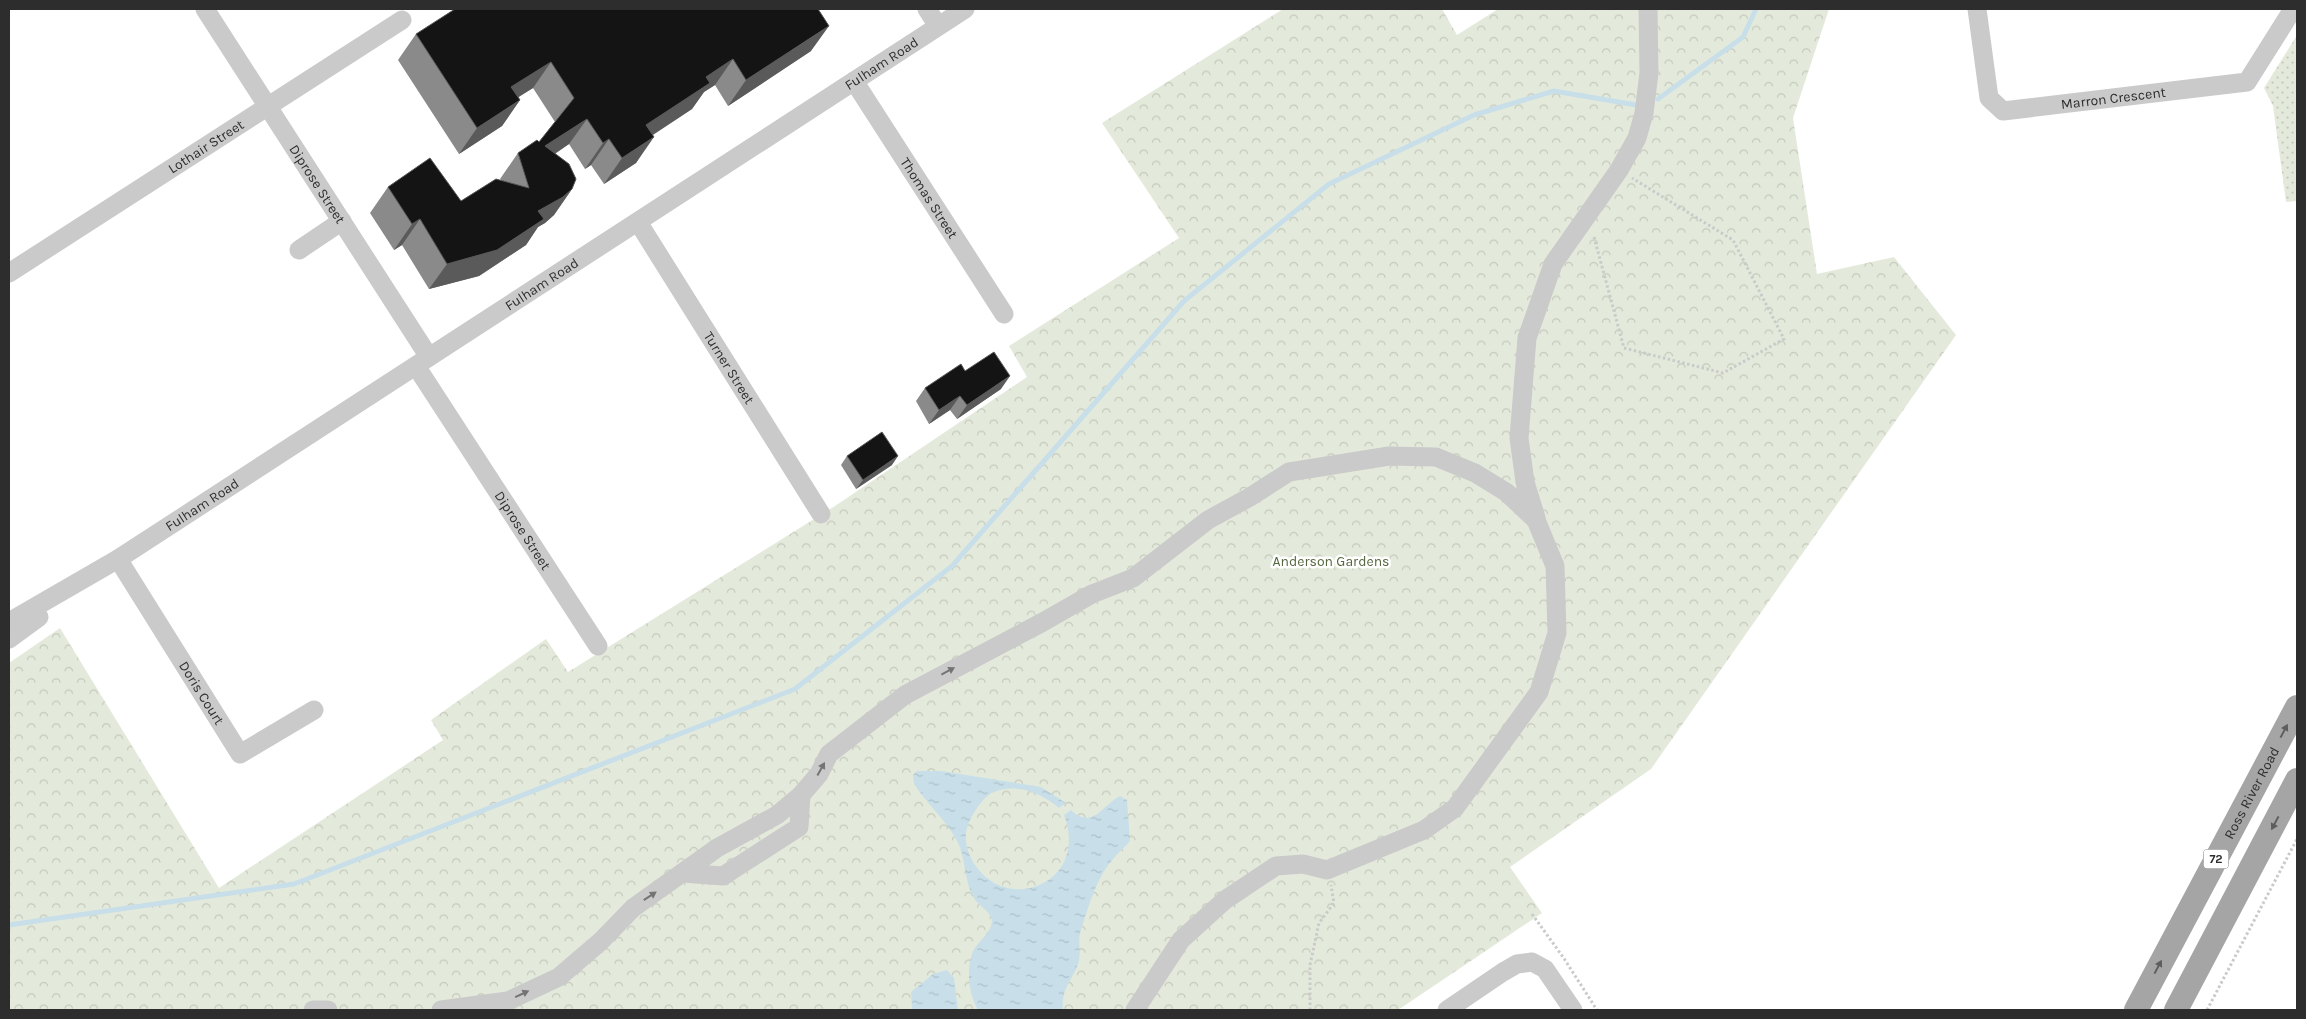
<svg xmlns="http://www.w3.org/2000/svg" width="2306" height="1019" font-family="Karla,sans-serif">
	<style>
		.grass { fill: url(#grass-dots) }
		.park { fill: url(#park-crowns) }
		.water { fill: url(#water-ripples) }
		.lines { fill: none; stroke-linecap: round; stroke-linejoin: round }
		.stream { stroke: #c8dfe9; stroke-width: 5 }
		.path { stroke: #cacaca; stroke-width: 3; stroke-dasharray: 2.5 2.5; stroke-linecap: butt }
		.minor { stroke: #cacaca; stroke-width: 19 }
		.major { stroke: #a5a5a5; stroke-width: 24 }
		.wall { fill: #8a8a8a }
		.shaded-wall { fill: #5a5a5a }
		.building { fill: #141414; stroke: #5a5a5a }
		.oneway { fill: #747474 }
		.oneway2 { fill: #5d5d5d }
		.labels { text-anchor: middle; stroke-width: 5; stroke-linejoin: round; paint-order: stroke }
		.shield { fill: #fff; stroke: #6c6c6c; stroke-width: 1 }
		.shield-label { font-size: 12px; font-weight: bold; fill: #2d2d2d }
		.street-label { font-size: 14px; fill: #2d2d2d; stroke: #fff }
		.park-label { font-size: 14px; fill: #54663d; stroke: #fff }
	</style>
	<defs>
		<pattern id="grass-dots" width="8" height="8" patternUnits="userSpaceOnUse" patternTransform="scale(1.25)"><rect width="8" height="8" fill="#e4eadb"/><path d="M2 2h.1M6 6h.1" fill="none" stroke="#c4c9bc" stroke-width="1.8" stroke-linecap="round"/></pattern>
		<pattern id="park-crowns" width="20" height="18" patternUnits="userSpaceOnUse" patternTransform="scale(1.25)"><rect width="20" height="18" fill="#e4eadb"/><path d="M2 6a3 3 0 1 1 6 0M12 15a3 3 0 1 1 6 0" fill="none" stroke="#c4c9bc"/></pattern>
		<pattern id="water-ripples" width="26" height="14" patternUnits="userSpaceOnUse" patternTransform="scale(1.25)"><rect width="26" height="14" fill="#c8dfe9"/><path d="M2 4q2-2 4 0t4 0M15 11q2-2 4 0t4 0" fill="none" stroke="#acc0c8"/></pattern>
	</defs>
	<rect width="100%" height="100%" fill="#fff"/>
	<path class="grass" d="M2297,35v166l-11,1 -13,-96 -9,-18z"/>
	<path class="park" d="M1283,9h159l15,26 41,-26h331l-36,109 24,156 77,-17 62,78 -305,434 -141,98 32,46 -144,97h-1389v-347l51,-35 159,260 224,-148 -12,-20 115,-81 22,33 267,-166 192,-129 -18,-31 170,-108 -77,-115z"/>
	<path class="water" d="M917,771h24l100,16 25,16 -7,5c-17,-15 -44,-26 -67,-15 -9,5 -15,15 -20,23 -8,14 -8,25 -2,40 30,63 121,29 94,-41l7,-5c22,20 30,-4 49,-14l7,4 3,41c-5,6 -11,11 -16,17 -18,20 -25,48 -33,72 -4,11 1,23 -3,34 -7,19 -17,25 -15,46h-85c-9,-15 -12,-39 -6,-56 3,-11 24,-24 19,-36 -2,-7 -10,-11 -15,-17 -13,-18 -9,-43 -20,-62 -11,-20 -30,-36 -42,-55l-1,-9z
		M947,970l7,8 4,32h-46l-1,-18 22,-18z"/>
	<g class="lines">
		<path class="stream" d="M1658,99l85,-62 13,-28
			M9,925l285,-41 501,-195 157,-123 232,-265 145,-117 145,-69 80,-24 88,15"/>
		<path class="path" d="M1594,237l30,111 99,25 61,-34 -51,-99 -101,-62
			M1532,914l31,43 34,53
			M1310,1010v-45l9,-42 15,-20 -3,-18
			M2207,1010l90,-171"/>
		<g class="minor">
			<path id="s1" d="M205,9l224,348"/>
			<path d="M927,9l11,17"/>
			<path id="s2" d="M1977,9l12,89 14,13 244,-29 46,-73"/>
			<path id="s3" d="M854,81l150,233"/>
			<path id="s4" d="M638,222l183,292"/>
			<path d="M299,250l43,-29"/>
			<path id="s5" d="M9,273l393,-253"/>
			<path id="s6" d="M416,366l182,280"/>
			<path d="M1536,518l-11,-36 -6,-44 8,-100 26,-74 66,-94 18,-32 7,-25 5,-40 -1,-64"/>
			<path id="s7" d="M118,559l122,195 74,-44"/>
			<path id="s8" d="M9,622l109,-63 847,-550"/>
			<path d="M9,639l30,-22"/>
			<path d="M683,873l40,3 76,-49 2,-32"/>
			<path d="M313,1010h15"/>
			<path d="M441,1010l67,-9 51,-24 42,-36 32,-33 84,-60 60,-33 24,-20 18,-21 10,-20 76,-59 138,-73 49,-28 41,-16 75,-58 42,-23 39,-25 100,-16 47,1 39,16 31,19 30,28 19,46 2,67 -18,59 -84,116 -31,22 -97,40 -24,-6 -27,2 -51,34 -44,40 -46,70"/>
			<path d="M1447,1010l56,-38 14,-8 15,-2 13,7 28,41"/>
		</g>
		<g class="major">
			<path id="s9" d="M2136,1010l161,-303"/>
			<path d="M2176,1010l121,-230"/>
		</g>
	</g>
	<path class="wall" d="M416,34l395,17 -83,55 -13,-21 -11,7 -12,17 -39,26 -17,28 -32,21 -13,-19 -6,4 -16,-25 -14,10 17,35 -18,26 -9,8 -7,4 -12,18 -47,31 -50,13 -27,-44 -8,5 -24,-37 18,-26 73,14 40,-21 -1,-1 18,-26 21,-11 16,-20 -22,-34 -15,9 2,3 -18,26 -43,28 -61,-94z
		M965,371l36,18 -44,30 -7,-9 -21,14 -13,-23 9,-13z
		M847,456l45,9 -36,24 -15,-24z"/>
	<path class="shaded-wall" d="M829,26l-18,25 -83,55 18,-26z
		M733,59l-18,26 -11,7 -12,17 -64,42 18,-26 60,-48z
		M551,62l-18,26 -40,25 18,-26z
		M520,100l-18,26 -43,28 18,-26z
		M587,119l-18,25 -42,28 18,-26z
		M654,137l-18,26 -32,21 18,-26z
		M609,139l-18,26 -6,4 18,-26z
		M572,189l-18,26 -9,8 -7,4 -12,18 -47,31 -50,13 18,-25 91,-53z
		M420,219l-18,26 -8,5 18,-26z
		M1010,376l-9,13 -44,30 10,-14z
		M960,396l-10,14 -21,14 10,-14z
		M898,456l-6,9 -36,24 7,-9z"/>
	<path class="building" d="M455,9h363l11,17 -83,54 -13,-21 -27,18 4,6 -64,42 8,12 -32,21 -13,-19 -6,4 -16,-24 -42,27 24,18 7,15 -4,10 -9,8 -25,14 6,8 -47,31 -50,14 -27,-45 -8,5 -24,-37 42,-29 31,43 35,-22 33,9 -11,-35 19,-13 2,2 35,-44 -23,-36 -40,25 9,13 -43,28 -61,-94z
		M994,352l16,24 -43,29 -7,-9 -21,14 -14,-22 36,-24 4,7z
		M882,432l16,24 -35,24 -16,-24z"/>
	<defs><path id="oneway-solid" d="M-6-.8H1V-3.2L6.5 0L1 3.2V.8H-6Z" transform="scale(1.25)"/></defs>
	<g class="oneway">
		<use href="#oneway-solid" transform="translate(948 671) rotate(-28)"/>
		<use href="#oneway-solid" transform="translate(821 769) rotate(-61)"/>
		<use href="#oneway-solid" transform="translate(650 896) rotate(-33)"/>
		<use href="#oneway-solid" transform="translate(522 994) rotate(-25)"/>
	</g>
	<g class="oneway2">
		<use href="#oneway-solid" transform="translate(2284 731) rotate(-62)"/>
		<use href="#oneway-solid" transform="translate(2275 823) rotate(118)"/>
		<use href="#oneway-solid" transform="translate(2158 967) rotate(-62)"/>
	</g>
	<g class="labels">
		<rect class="shield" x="2203.5" y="849.5" width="25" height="19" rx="4"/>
		<g class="shield-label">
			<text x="2216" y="863">72</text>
		</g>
		<g class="street-label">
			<text dy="5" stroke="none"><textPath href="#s8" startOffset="1036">Fulham Road</textPath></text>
			<text dy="5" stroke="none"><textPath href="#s2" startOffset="220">Marron Crescent</textPath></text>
			<text dy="5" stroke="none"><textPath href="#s5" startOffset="234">Lothair Street</textPath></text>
			<text dy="5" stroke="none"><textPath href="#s1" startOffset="208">Diprose Street</textPath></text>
			<text dy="5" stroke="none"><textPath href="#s3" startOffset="139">Thomas Street</textPath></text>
			<text dy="5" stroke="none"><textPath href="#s8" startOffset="631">Fulham Road</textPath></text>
			<text dy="5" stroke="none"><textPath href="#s4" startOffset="172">Turner Street</textPath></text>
			<text dy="5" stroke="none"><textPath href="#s8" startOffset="226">Fulham Road</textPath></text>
			<text dy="5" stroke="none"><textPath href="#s6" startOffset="196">Diprose Street</textPath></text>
			<text dy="5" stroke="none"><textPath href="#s7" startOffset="158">Doris Court</textPath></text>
			<text dy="5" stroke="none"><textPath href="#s9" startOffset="246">Ross River Road</textPath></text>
		</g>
		<g class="park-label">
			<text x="1331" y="566">Anderson Gardens</text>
		</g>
	</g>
	<rect width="2306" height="1019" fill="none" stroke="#2d2d2d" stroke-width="20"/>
</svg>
